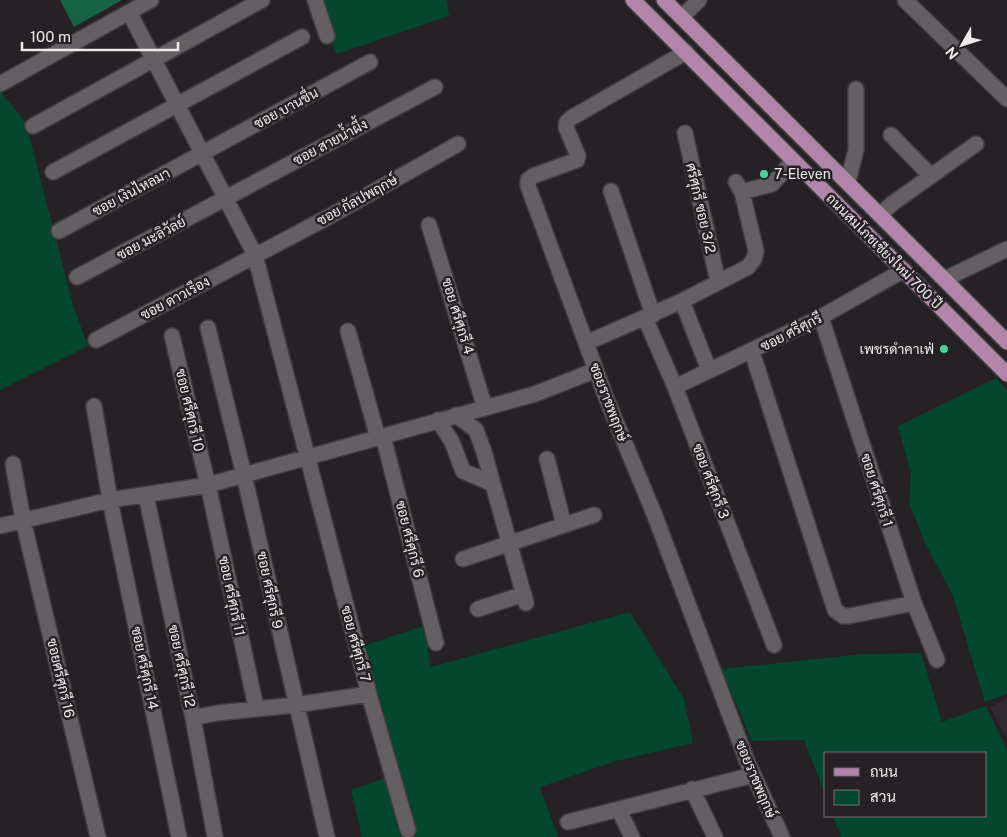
<svg xmlns="http://www.w3.org/2000/svg" width="1007" height="837" font-family="'Public Sans',Sarabun,sans-serif">
	<style>
		.built { fill: #312830 }
		.green { fill: #04472f }
		.water { fill: #176346 }
		.lines { fill: none; stroke-linecap: round; stroke-linejoin: round }
		.minor-casing { stroke: #3f3c3f; stroke-width: 18 }
		.major-casing { stroke: #3f3c3f; stroke-width: 18 }
		.minor { stroke: #645f63; stroke-width: 15 }
		.major { stroke: #b185aa; stroke-width: 15 }
		.poi-dot { fill: #49d49c; stroke: #252125; stroke-width: 2 }
		.labels { text-anchor: middle; stroke-width: 5; stroke-linejoin: round; paint-order: stroke }
		.street-label { font-size: 14px; fill: #edeaec; stroke: #252125 }
		.poi-label { font-size: 14px; fill: #edeaec; stroke: #252125; text-anchor: start }
	</style>
	<rect width="100%" height="100%" fill="#252125"/>
	<path class="built" d="M1007,699v41l-17,-33z"/>
	<path class="green" d="M310,0h137l2,16 -112,38z
		M0,91l26,32 47,182 15,41 -88,44z
		M996,378l11,12v304l-22,8 -32,-106 -28,-53 -16,-40 2,-30 -13,-47z
		M630,612l54,87 9,44 -77,18 -76,26 18,50h-196l-11,-47 46,-16 -34,-128 60,-20 8,41z
		M921,653l21,69 44,-16 21,44v87h-166l-8,-21h153v-63h-160v44l-22,-57 -52,1 -31,-72 143,-15z"/>
	<path class="water" d="M60,0h62l-48,27z"/>
	<g class="lines">
		<defs>
			<path id="minor" d="M315,0l12,36
				M905,0l102,99
				M129,12l126,243 114,439 39,136
				M682,17l17,-17
				M686,52l-115,66 -4,4 -1,5 12,29 -1,4 -44,16 -5,4v6l79,214 48,116 92,245 35,76
				M0,84l151,-84
				M33,126l229,-126
				M685,133l33,149
				M891,135l40,41
				M53,172l249,-135
				M848,181l8,-31v-61
				M611,191l42,124
				M742,192l30,-8 21,-23
				M881,214l12,-11 83,-59
				M429,225l56,183
				M59,231l311,-169
				M77,277l358,-190
				M945,279l62,-30
				M682,301l27,69
				M821,317l93,286 23,57
				M645,318l30,69 99,258
				M208,328l36,147 83,362
				M348,331l30,107
				M172,336l36,149 48,222
				M96,340l236,-125 126,-71
				M586,343l96,-42 66,-34 6,-8 2,-8 -14,-59 -6,-10
				M752,352l83,258 8,6h6l65,-13
				M675,387l146,-70 83,-47
				M94,406l16,94 69,337
				M456,415l20,15 8,22 42,151
				M438,420l14,22 11,29 30,13
				M383,436l53,207
				M547,459l17,66
				M13,464l10,56 75,317
				M146,495l47,223 22,119
				M0,526l110,-26 98,-15 327,-91 61,-24
				M463,559l131,-44
				M478,609l46,-15
				M193,718l24,-5 78,-8 74,-11
				M692,789l23,48
				M619,810l13,27
				M568,822l185,-47"/>
			<path id="major" d="M633,0l374,374
				M664,0l343,342"/>
		</defs>
		<use href="#minor" class="minor-casing"/>
		<use href="#major" class="major-casing"/>
		<use href="#minor" class="minor"/>
		<use href="#major" class="major"/>
	</g>
	<g class="poi-dot">
		<circle cx="764" cy="174" r="5"/>
		<circle cx="944" cy="349" r="5"/>
	</g>
	<g class="labels">
		<g class="street-label">
			<text transform="translate(286 108) rotate(-28)" y="5">ซอย บานชื่น</text>
			<text transform="translate(330 142) rotate(-28)" y="5">ซอย สายน้ำผึ้ง</text>
			<text transform="translate(131 192) rotate(-28)" y="5">ซอย เงินไหลมา</text>
			<text transform="translate(357 200) rotate(-29)" y="5">ซอย กัลปพฤกษ์</text>
			<text transform="translate(701 208) rotate(77)" y="5">ศรีศุกรี ซอย 3/2</text>
			<text transform="translate(151 238) rotate(-28)" y="5">ซอย มะลิวัลย์</text>
			<text transform="translate(884 251) rotate(45)" y="5">ถนนสมโภชเชียงใหม่ 700 ปี</text>
			<text transform="translate(175 298) rotate(-28)" y="5">ซอย ดาวเรือง</text>
			<text transform="translate(458 316) rotate(73)" y="5">ซอย ศรีศุกรี 4</text>
			<text transform="translate(791 332) rotate(-27)" y="5">ซอย ศรีศุกรี</text>
			<text transform="translate(609 402) rotate(69)" y="5">ซอยราชพฤกษ์</text>
			<text transform="translate(190 410) rotate(77)" y="5">ซอย ศรีศุกรี 10</text>
			<text transform="translate(711 481) rotate(69)" y="5">ซอย ศรีศุกรี 3</text>
			<text transform="translate(877 490) rotate(72)" y="5">ซอย ศรีศุกรี 1</text>
			<text transform="translate(410 539) rotate(76)" y="5">ซอย ศรีศุกรี 6</text>
			<text transform="translate(270 590) rotate(78)" y="5">ซอย ศรีศุกรี 9</text>
			<text transform="translate(232 596) rotate(78)" y="5">ซอย ศรีศุกรี 11</text>
			<text transform="translate(356 644) rotate(75)" y="5">ซอย ศรีศุกรี 7</text>
			<text transform="translate(182 666) rotate(78)" y="5">ซอย ศรีศุกรี 12</text>
			<text transform="translate(145 668) rotate(78)" y="5">ซอย ศรีศุกรี 14</text>
			<text transform="translate(61 678) rotate(77)" y="5">ซอยศรีศุกรี 16</text>
			<text transform="translate(756 779) rotate(67)" y="5">ซอยราชพฤกษ์</text>
		</g>
		<g class="poi-label">
			<text x="774" y="179">7-Eleven</text>
			<text x="934" y="354" text-anchor="end">เพชรดำคาเฟ่</text>
		</g>
	</g>
	<rect x="824" y="752" width="162" height="65" fill="#252125" stroke="#757175"/>
	<rect x="834" y="768" width="25" height="8" fill="#b185aa" stroke="#757175"/>
	<text x="870" y="777" font-size="15" fill="#edeaec">ถนน</text>
	<rect x="834" y="790" width="25" height="15" fill="#04472f" stroke="#757175"/>
	<text x="870" y="802" font-size="15" fill="#edeaec">สวน</text>
	<g transform="translate(962 45) rotate(231)" stroke="#252125" stroke-width="4" paint-order="stroke">
	<path d="M0-4L9 19L0 12L-9 19Z" fill="#edeaec"/>
	<text y="-8" font-size="14" font-weight="bold" text-anchor="middle" fill="#edeaec">N</text>
	</g>
	<path d="M22 42v8h156v-8" fill="none" stroke="#edeaec" stroke-width="2.5"/>
	<text x="30" y="42" font-size="15" fill="#edeaec" stroke="#252125" stroke-width="4" paint-order="stroke">100 m</text>
</svg>
